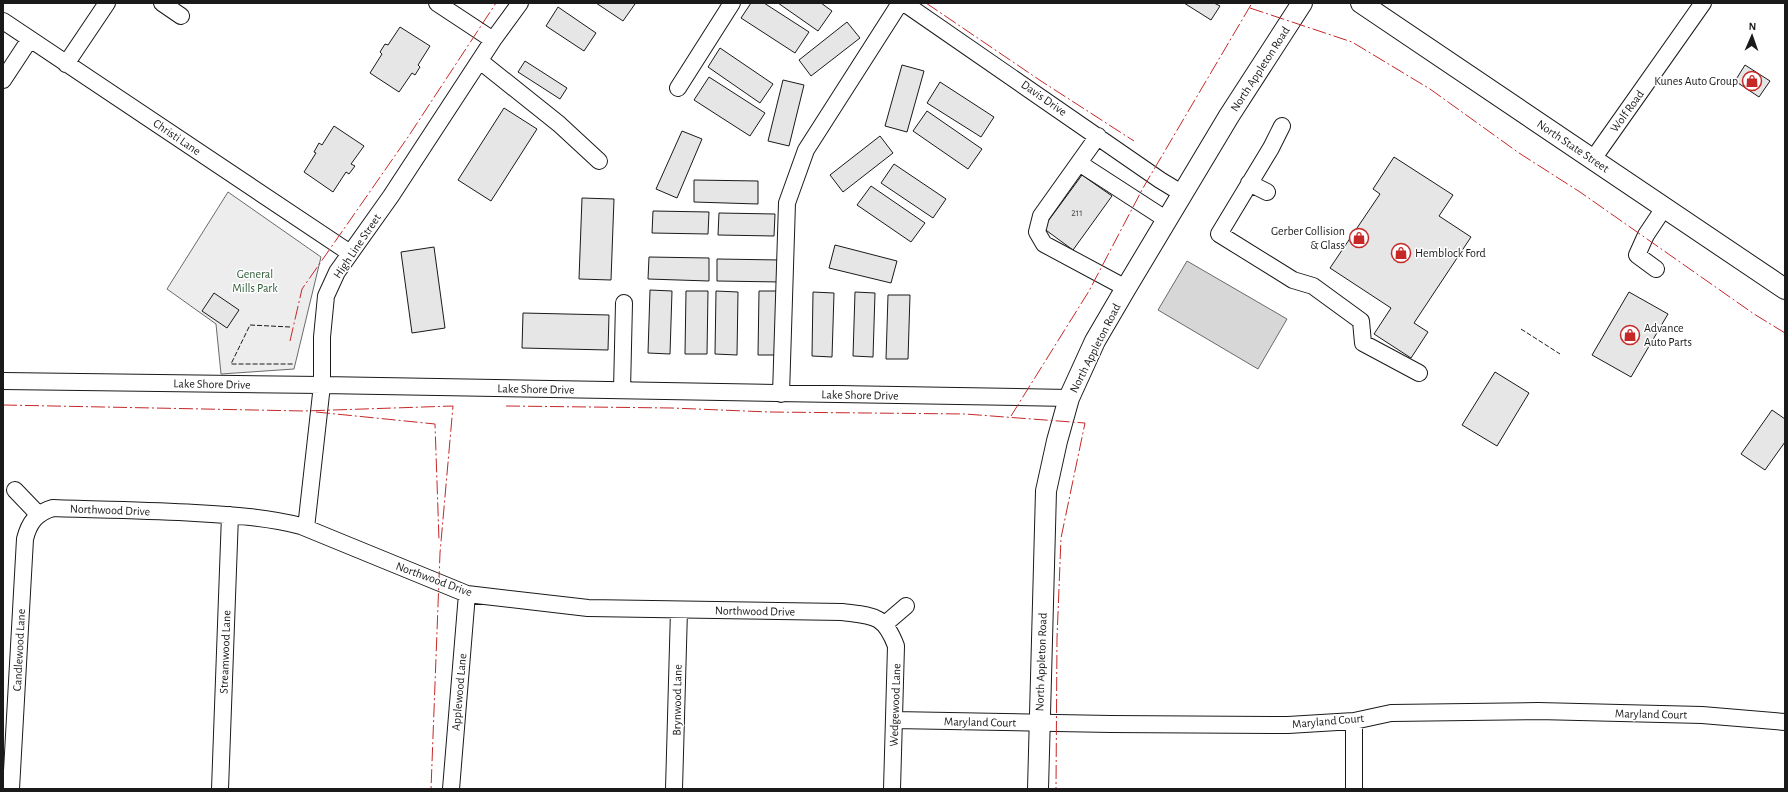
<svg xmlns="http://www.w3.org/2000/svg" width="1788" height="792" font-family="'Alegreya Sans',sans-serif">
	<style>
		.green { fill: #ededed; stroke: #6a6a6a }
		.water { fill: #d7d7d7; stroke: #6a6a6a }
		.building { fill: #e6e6e6; stroke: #1a1a1a }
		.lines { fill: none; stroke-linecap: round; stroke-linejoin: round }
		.minor-casing { stroke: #1a1a1a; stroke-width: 18 }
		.major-casing { stroke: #1a1a1a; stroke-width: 22 }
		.minor { stroke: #fff; stroke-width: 16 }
		.major { stroke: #fff; stroke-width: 20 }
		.fence { stroke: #1a1a1a; stroke-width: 1; stroke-dasharray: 5 2; stroke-linecap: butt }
		.power { stroke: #c62828; stroke-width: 1; stroke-dasharray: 14 3 2 3; stroke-linecap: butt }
		.labels { text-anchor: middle; stroke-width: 3; stroke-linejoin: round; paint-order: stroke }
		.number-label { font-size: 10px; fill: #4d4d4d }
		.street-label { font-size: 12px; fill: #1a1a1a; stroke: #fff }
		.poi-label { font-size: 12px; fill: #1a1a1a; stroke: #fff; text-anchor: end }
		.park-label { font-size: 12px; fill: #2b5a34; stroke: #fff }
	</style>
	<rect width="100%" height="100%" fill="#fff"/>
	<path class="green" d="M228,192l93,65 -27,112 -73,5 -5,-50 -49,-35z"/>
	<path class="water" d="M1187,261l100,58 -29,50 -100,-59z"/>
	<path class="building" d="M596,3h37l2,1 -12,17z
		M751,3h13l45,29 -14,21 -54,-35z
		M778,3h43l11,8 -14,20z
		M1184,3h30l6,3 -9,14z
		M558,7l38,26 -12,18 -38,-25z
		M847,22l13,16 -49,38 -12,-16z
		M400,27l30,19 -12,19 2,2 -5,8 -3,-2 -13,19 -29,-19 12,-19 -2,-2 5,-8 3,1z
		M720,48l53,36 -13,19 -52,-36z
		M525,61l42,27 -7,11 -42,-27z
		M902,65l22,6 -17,61 -22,-6z
		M1745,65l25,16 -11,16 -24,-16z
		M709,77l56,36 -15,23 -56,-36z
		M783,80l21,5 -15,61 -21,-5z
		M940,82l54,35 -13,20 -54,-34z
		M504,108l33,21 -46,72 -33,-21z
		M927,111l55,38 -14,20 -55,-38z
		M334,126l30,20 -13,18 4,2 -6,8 -3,-2 -13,20 -29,-20 12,-19 -2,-1 5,-9 3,2z
		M682,131l20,8 -25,59 -21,-9z
		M880,136l13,17 -50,39 -13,-17z
		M1394,157l59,38 -14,21 32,21 -57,86 14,9 -17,26 -37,-24 17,-26 -61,-40 50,-74 -7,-5z
		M894,164l52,35 -13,19 -52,-35z
		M1082,175l30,21 -39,54 -30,-22z
		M694,180l64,1v23l-64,-2z
		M871,186l54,37 -14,19 -54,-37z
		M582,198l32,1 -3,81 -32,-1z
		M653,211l56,1 -1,22 -56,-1z
		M719,213l56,1 -1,22 -56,-1z
		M835,245l62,16 -6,22 -62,-15z
		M434,247l11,81 -33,5 -11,-81z
		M649,257l60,1v23l-61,-2z
		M717,259l64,1v22l-64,-1z
		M650,290l22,1 -2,63 -22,-1z
		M686,291h22l-1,63h-22z
		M716,291l22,1 -1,63 -22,-1z
		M759,291h21l-2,64h-20z
		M813,292l21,1 -2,64 -20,-1z
		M855,292l20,1 -2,64 -20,-1z
		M1629,292l39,22 -37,63 -39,-22z
		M214,293l25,17 -12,18 -25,-17z
		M888,295h22l-2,64h-22z
		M523,313l86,2 -1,35 -86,-2z
		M1495,372l34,21 -32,53 -35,-21z
		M1772,410l13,9v23l-20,28 -24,-16z"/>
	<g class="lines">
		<defs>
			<path id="minor" d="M162,3l19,13
				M437,3l56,37
				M904,3l256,177 23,14
				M3,21l347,232
				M480,61l79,63 40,37
				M66,64l41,-61
				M3,80l27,-41
				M678,88l54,-85
				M1282,126l-11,22 -52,86 74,46 20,6 48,35 2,22 56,30
				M1098,136l-57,80 -4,16 7,12 82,44
				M1593,159l110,-156
				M1079,163l88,57
				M1249,183l18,9
				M1656,269l-19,-14 9,-20 18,-27
				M3,381l319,4 747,13
				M622,390l2,-87
				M781,394l6,-191 19,-53 94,-147
				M15,490l24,25
				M306,528l16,-143v-48l4,-41 11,-24 54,-76 102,-156 27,-37
				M885,624l21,-18
				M894,720l217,4 177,1 66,-4 37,-8 147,-2 164,4 83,7
				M11,789l14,-250c4,-16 11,-26 28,-31 48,2 95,2 142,5 36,2 71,4 106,13l166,68 121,14 254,4c31,4 42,2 54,34l-4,143
				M220,789l10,-274
				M451,789l16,-195
				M674,789l5,-179
				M1354,789v-68"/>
			<path id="major" d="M1361,3l424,286
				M1038,789l8,-298 11,-50 12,-43 26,-57 31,-53 103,-172 73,-113"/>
		</defs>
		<use href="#minor" class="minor-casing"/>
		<use href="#major" class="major-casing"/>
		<use href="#minor" class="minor"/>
		<use href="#major" class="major"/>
		<path class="fence" d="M290,327l-40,-2 -19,39h62
			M1521,329l39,25"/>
		<path class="power" d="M926,3l115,78 93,60
			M1250,8l102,34 78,47 89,64 61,39 174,122 31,19
			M290,341l12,-52 106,-152 88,-134
			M3,405l301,6 149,-5 -13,147 -9,236
			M506,406l166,2 97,4 196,2 120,9 -24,115 -4,100 -1,151
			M316,412l119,12 4,116
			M1011,416l78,-125 54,-103 109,-185"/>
	</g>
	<defs>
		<symbol id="shop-ring" viewBox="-11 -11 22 22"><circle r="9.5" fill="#fff" stroke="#c62828" stroke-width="1.5"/><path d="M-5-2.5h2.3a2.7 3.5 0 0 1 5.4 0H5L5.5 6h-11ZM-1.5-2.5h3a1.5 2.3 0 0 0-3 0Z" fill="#c62828"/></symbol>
	</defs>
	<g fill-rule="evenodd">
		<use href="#shop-ring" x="1741" y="70" width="22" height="22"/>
		<use href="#shop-ring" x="1348" y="227" width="22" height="22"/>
		<use href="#shop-ring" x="1390" y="242" width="22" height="22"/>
		<use href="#shop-ring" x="1619" y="324" width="22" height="22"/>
	</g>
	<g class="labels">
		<g class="number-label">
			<text x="1077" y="216">211</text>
		</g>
		<g class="street-label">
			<text transform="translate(1260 69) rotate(-57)" y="4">North Appleton Road</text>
			<text transform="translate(1044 98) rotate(35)" y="4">Davis Drive</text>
			<text transform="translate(1627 111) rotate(-54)" y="4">Wolf Road</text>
			<text transform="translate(177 137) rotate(34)" y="4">Christi Lane</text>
			<text transform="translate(1573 146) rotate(34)" y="4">North State Street</text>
			<text transform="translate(357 246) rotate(-56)" y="4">High Line Street</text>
			<text transform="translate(1095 348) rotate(-63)" y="4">North Appleton Road</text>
			<text transform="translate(212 384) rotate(1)" y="4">Lake Shore Drive</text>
			<text transform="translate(536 389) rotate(1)" y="4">Lake Shore Drive</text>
			<text transform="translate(860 395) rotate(1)" y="4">Lake Shore Drive</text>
			<text transform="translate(110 510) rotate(2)" y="4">Northwood Drive</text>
			<text transform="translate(434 579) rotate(20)" y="4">Northwood Drive</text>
			<text transform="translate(755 611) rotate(1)" y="4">Northwood Drive</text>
			<text transform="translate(19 650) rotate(-87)" y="4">Candlewood Lane</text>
			<text transform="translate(225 652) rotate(-88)" y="4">Streamwood Lane</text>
			<text transform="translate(1041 662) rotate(-88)" y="4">North Appleton Road</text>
			<text transform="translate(459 692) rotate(-85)" y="4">Applewood Lane</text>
			<text transform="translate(677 700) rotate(-89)" y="4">Brynwood Lane</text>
			<text transform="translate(895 705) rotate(-88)" y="4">Wedgewood Lane</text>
			<text transform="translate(1651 714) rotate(1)" y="4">Maryland Court</text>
			<text transform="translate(1328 721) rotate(-5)" y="4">Maryland Court</text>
			<text transform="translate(980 722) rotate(1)" y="4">Maryland Court</text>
		</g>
		<g class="poi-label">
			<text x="1738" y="85">Kunes Auto Group</text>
			<text x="1345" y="235">Gerber Collision<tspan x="1345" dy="14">&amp; Glass</tspan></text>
			<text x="1415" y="257" text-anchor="start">Hemblock Ford</text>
			<text x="1644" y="332" text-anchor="start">Advance<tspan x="1644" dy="14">Auto Parts</tspan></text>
		</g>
		<g class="park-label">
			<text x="255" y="278">General<tspan x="255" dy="14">Mills Park</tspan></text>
		</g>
	</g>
	<rect width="1788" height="792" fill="none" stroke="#1a1a1a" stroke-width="8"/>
	<g transform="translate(1752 36) rotate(2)" stroke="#ffffff" stroke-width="3" paint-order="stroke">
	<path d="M0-3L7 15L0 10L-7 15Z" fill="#1a1a1a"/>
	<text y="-6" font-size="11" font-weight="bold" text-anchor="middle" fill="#1a1a1a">N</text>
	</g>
</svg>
